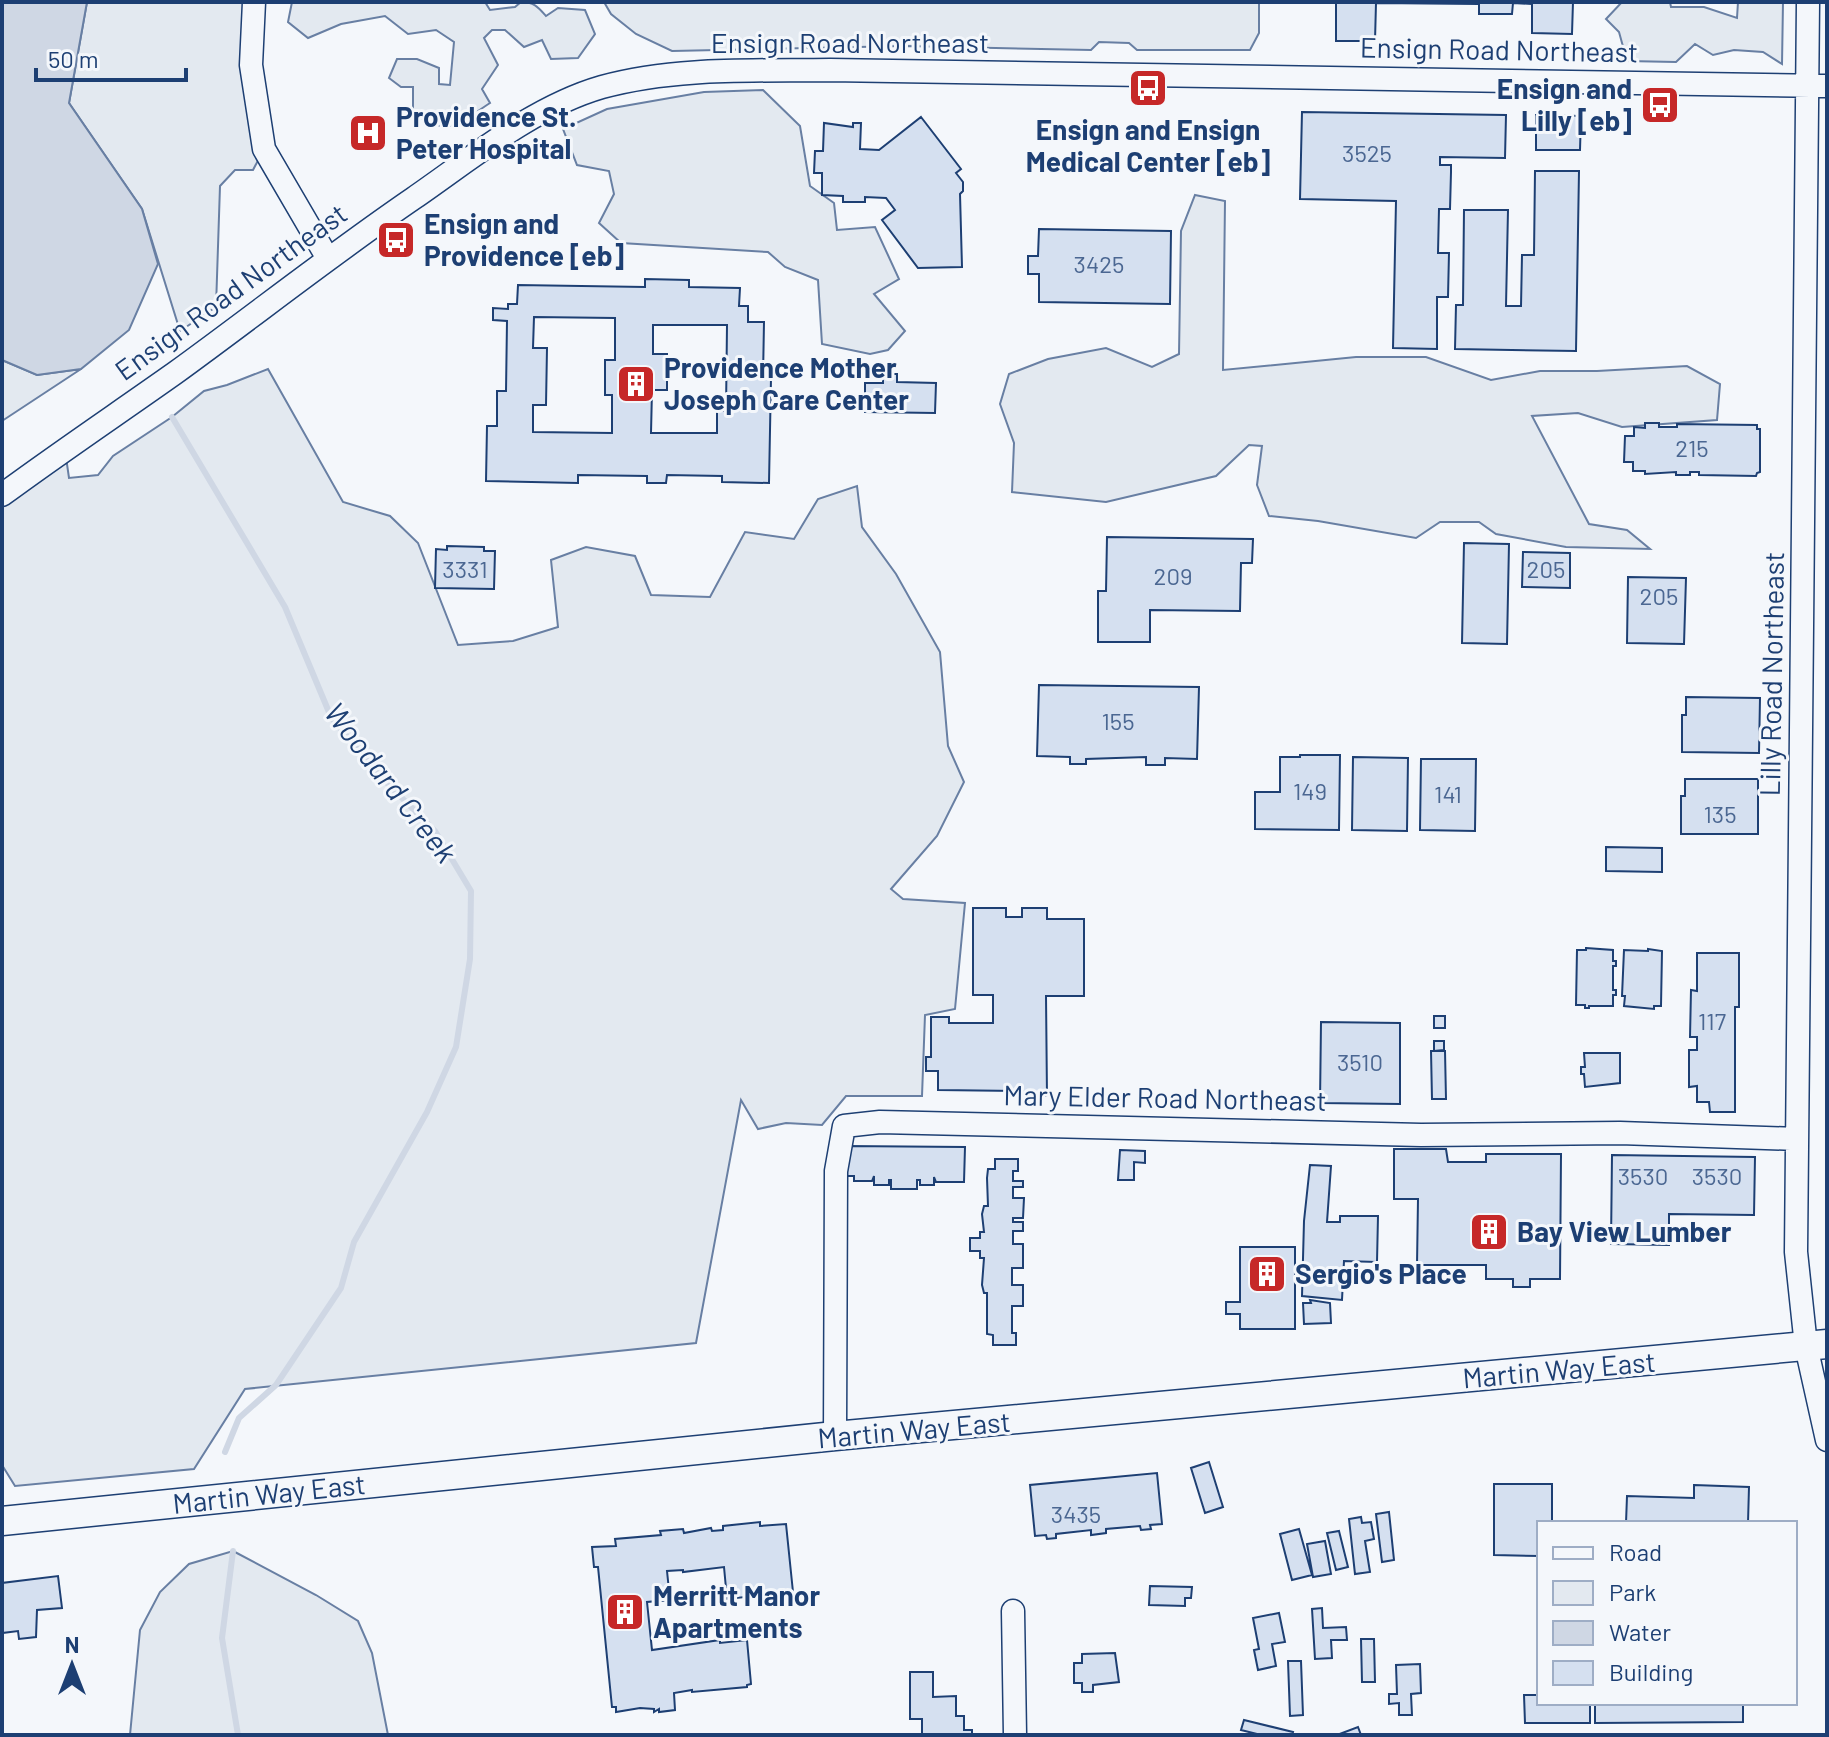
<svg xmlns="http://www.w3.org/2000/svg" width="1829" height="1737" font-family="Barlow,sans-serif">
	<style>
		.green { fill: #e3e9f0; stroke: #687fa3; stroke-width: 2 }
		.water { fill: #cfd7e4; stroke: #687fa3; stroke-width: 2 }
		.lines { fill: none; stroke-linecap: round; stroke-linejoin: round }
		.stream { stroke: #cfd7e4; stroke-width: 6 }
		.building { fill: #d5e0f0; stroke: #1d3f73; stroke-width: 2; fill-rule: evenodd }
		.minor-casing { stroke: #1d3f73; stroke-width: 25 }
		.major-casing { stroke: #1d3f73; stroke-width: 31 }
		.minor { stroke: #f4f7fb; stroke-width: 22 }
		.major { stroke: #f4f7fb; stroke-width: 28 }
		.labels { text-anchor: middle; stroke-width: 6; stroke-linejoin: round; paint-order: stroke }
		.number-label { font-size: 24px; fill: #4b6792 }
		.street-label { font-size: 28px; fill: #1d3f73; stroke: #f4f7fb }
		.poi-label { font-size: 28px; font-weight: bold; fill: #1d3f73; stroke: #f4f7fb; text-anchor: start }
		.water-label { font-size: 30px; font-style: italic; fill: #1d3f73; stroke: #f4f7fb }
	</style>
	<rect width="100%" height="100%" fill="#f4f7fb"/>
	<path class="green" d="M87,2h168l9,147 -11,21h-18l-15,16 -4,121 -36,24 -38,-122 -73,-106z
		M292,2h193l5,8 25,-3 6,-5c13,0 17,5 25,14l12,-8 27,2 10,24 -17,24 -27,1 -9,-19 -18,7 -19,-17h-13l-8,8 14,27 -16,24 8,14c-34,22 -39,34 -77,11v-27h-12l-12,-9 8,-19h20l22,9v16l11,1 4,-43 -18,-12 -28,4 -23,-18 -44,8 -33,14 -20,-16z
		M604,2h655v31l-9,17h-113l-8,-7 -30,-1 -8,8 -186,-4 -233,5 -36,-17 -25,-20z
		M1622,2h48l1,5h33l33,11 1,-16h45l-1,62 -19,-12 -29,-2 -21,5 -18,-11 -19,18 -49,-1 -8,-29 -13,-13z
		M763,90l37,36 10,60 24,17 3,27 38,-3 24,52 -25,15 31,37 -17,19 -18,4 -48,-10 -4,-64 -33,-13 -17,-15 -147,-9 -22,-20 15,-29 -5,-23 -32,-6 -14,-36 44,-20 97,-17z
		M1195,195l30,6 -2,169 133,-13h70l65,23 49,-9h57l90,-5 33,18 -3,36 -95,7 -44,-14 -46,3 57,108 38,6 23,19 -84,-2 -70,-13 -17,-12h-39l-24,16 -98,-17 -49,-5 -12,-31 5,-39 -13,-1 -33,31 -110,26 -94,-10 2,-49 -14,-39 9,-30 39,-15 58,-11 46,19 27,-13 2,-123z
		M2,360l35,15 44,-6 -79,52z
		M268,369l75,133 47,14 28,27 40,102 55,-4 45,-14 -7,-67 35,-13 49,9 16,39 59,2 35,-65 49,7 24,-40 39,-13 5,41 34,47 44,78 8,94 16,36 -27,54 -46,53 12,10 62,4 -10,106 -30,6 -3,81h-76l-24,29 -36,-2 -28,6 -17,-29 -45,243 -451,46 -51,80 -179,17 -13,-21v-959l64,-49 3,21 29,-3 15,-19 59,-39 32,-26 23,-6z
		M233,1551l83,44 42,26 14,32 16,82h-258l10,-105 20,-38 29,-28z"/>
	<path class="water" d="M2,2h85l-18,101 73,106 16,55 -29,66 -48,39 -44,6 -35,-15z"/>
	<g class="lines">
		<path class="stream" d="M172,417l113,190 46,110 44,54 60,60 36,60 -1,68 -14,88 -29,65 -73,130 -13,46 -65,97 -37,33 -14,34
			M233,1551l-11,87 16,97"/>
	</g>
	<path class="building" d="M1336,2h237l-1,32 -40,-1v-29l-19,-1 -1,11h-33v-10l-103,-1 -1,38h-39z
		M1302,112l204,3 -1,43 -65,-1v8h11v7l-1,37h-11l-1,44h11l-1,44h-11v52l-44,-1 3,-147 -96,-2z
		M1536,115l45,1 -1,34h-44z
		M921,117l40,52 -5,4 7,9v9l-3,3 2,73 -44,1 -36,-48 13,-10 -9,-12 -21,-1v5h-22v-6l-21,-1v-22h-8l1,-22h8l1,-28 29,4v-4h8l-1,26 19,1z
		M1535,171h44l-3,180 -121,-2 1,-44h7l1,-95h44l-2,96h15l1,-51h12z
		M1039,229l132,2 -1,73 -131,-2v-28h-11v-18h10z
		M645,279l44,1v7l51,1 -1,18h9v16h16l-1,56h8l-2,105 -47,-1v-6l-55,-1 -1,8h-19v-7l-69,-1v8l-92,-2 1,-55h10v-35h9l1,-70 -14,-1v-12l15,1v-5h9l1,-19 127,2zM534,317l81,1v42h-10v35h7v38l-79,-1v-27h13l1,-57h-14zM653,325h74l-1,86h-9v22h-66l1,-43h15v-36h-14z
		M883,374h14v8l39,1 -1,30 -70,-1v-29h18z
		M1645,423h14v4h18v-3l80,1v4h3v43l-3,1 -1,3 -57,-1v-3h-9v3h-14v-3l-31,2v-3h-12v-9h-9l1,-26h9v-9l11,1z
		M1107,537l146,2 -1,24h-11l-1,48 -90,-1v32h-52v-51h8z
		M1464,543l45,1 -2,100 -45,-1z
		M447,546l37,1v4h11l-1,38 -59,-1 1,-39 11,1z
		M1523,552l47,1v35l-48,-1z
		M1628,577l58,1 -2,66 -57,-1z
		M1039,685l160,2 -2,72 -32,-1v7h-19v-8l-60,2v5h-16v-7l-33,-1z
		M1686,697l74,1 -1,55 -77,-1v-37h4z
		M1300,755h40l-1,75 -84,-1v-37h25v-35h20z
		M1353,757l55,1 -1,73 -55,-1z
		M1421,759h55l-1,72 -55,-1z
		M1685,779h73v55h-77v-38h4z
		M1606,847l56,1v24l-56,-1z
		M973,908h33v9h16v-9h25v11h37v77h-38l1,100h-24v-5l-85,-1v-19h-12v-14h5v-40h18v6h44v-28h-20z
		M1586,948l27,2v11h3v5h-3v24h3v5h-3v11h-24v2h-4v-3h-9l1,-55h9z
		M1648,949l14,2 -1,55h-7v3l-30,-3 1,-10h-3l2,-46 24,1z
		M1697,953h42v54h-4v105h-25l-1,-10h-12v-16l-8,1v-37h8v-13h-7l1,-47 6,1z
		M1434,1016h11v12h-11z
		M1321,1022l79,1v81l-80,-1z
		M1434,1041h10v9l-10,1z
		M1431,1051h14l1,48h-14z
		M1584,1053h36v30l-35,4 -1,-13h-3v-7h4z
		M845,1146l120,1 -1,35h-28l-2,-5v8h-14v-5h-3v9h-26v-9h-2v5h-15v-9l-2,5h-18v-5h-10z
		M1394,1149h52l2,13h38v-8h75l-1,125h-30v8h-17v-8h-27v-14h-69l1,-66h-24z
		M1120,1150l25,1v12l-11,-1v18h-16z
		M1612,1155l143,2 -1,58 -85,-1v31l-58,-1z
		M995,1159h23v12h-5v10h10v6h-10v11h11l-1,20h-10v4h10v9h-10v13h10v24h-11v17h11v21h-11v27h4v12h-23v-10l-6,-1v-41h-3l-2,-8 2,-27h-4v-7h-10v-13h10v-6h4l-2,-18 2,-8h4l-1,-28 1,-9h7z
		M1310,1165l21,1 -4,56h13v-6h38l-1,46 -33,-1 -2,39 -40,-4 2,-75z
		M1240,1247h55v82h-55v-15h-14v-12h14z
		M1310,1300l20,3 1,20 -27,1 -1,-21h8z
		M1209,1462l14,45 -18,6 -14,-45z
		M1157,1473l5,51 -12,1 1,4 -10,1 -1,-4 -34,3v4l-15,2v-5l-35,4v4l-9,1 -1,-4 -11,1 -5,-51z
		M1494,1484h58v39h-13v33l-45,-1z
		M1694,1485l55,2 -1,36h-122l1,-27 67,2z
		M1389,1512l5,48 -12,2 -6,-48z
		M1361,1517l1,6 9,-1 3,17 -9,2 5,31 -15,2 -6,-55z
		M760,1522v4l26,-2 7,68 -66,7 -3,-32 -41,5v-2l-16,1 3,29 -23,2 5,48 68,-10v3l27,-3 4,44 -4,1v2l-55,5v-2l-18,3 1,17 -16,2v-3l-5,3v-3l-14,-1 -24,4v-5h-4l-14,-140h-4l-2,-20 24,-1 -1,-7 46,-4 -1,-4 23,-2 1,4 27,-5 1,3 11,-1v-4z
		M1299,1529l13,46 -20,5 -12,-46z
		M1339,1531l9,36 -12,3 -9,-37z
		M1325,1541l6,33 -18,3 -6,-33z
		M58,1576l4,32 -25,2 -1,27 -17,2 -1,-8 -16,2v-50z
		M1150,1586l42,1 -1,11h-6v8l-36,-1z
		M1322,1608l1,20 23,-1 1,13h-16l1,18 -17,1 -3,-50z
		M1279,1613l6,29 -13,2 4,22 -18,4 -4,-20 5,-1 -6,-31z
		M1361,1639h13l1,43h-13z
		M1115,1653l4,29 -26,3v7h-11v-9h-8v-20h8v-9z
		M1288,1661h13l2,54 -13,1z
		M1420,1664l1,29 -10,1 1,21h-13v-12l-10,1v-10h8l-1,-29z
		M910,1672h23v25l23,-1v20h8v14h8v5h-50v-16h-12z
		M1524,1695h15v8h51v20h-65z
		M1595,1703h148v19l-148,1z
		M1244,1720l49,12 -1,3h-31l-20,-5z
		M1358,1727l3,8h-24z"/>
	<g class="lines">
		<defs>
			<path id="minor" d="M254,2l-3,63 13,84 63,108
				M1808,2l-12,1250 10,94 21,94
				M2,495c57,-42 115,-81 173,-122 80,-58 157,-119 239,-175 58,-40 119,-91 188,-111 73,-20 152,-16 228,-17l997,16
				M835,1436l1,-265 8,-45 36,-4 541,13 199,-2 177,6
				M1013,1611l2,124"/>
			<path id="major" d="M2,1521l833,-85 992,-92"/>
		</defs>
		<use href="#minor" class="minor-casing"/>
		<use href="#major" class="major-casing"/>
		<use href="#minor" class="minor"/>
		<use href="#major" class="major"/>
	</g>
	<defs>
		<symbol id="bus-square" viewBox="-11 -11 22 22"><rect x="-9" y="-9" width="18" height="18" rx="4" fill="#c62828" stroke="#f4f7fb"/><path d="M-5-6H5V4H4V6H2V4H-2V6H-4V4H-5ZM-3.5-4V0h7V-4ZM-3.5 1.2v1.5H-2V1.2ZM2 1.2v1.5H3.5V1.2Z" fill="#fff"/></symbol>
		<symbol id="hospital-square" viewBox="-11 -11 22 22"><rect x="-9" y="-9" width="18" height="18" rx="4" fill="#c62828" stroke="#f4f7fb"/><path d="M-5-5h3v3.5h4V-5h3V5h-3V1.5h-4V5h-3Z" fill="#fff"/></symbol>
		<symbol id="building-square" viewBox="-11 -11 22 22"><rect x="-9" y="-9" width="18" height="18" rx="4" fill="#c62828" stroke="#f4f7fb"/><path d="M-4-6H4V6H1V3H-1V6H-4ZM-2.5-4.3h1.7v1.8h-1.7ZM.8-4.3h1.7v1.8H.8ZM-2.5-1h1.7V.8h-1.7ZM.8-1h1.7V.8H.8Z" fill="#fff"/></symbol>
	</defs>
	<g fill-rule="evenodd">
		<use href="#bus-square" x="1126" y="66" width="44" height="44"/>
		<use href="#bus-square" x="1638" y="83" width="44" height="44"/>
		<use href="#hospital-square" x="346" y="111" width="44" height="44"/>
		<use href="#bus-square" x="374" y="218" width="44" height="44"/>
		<use href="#building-square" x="614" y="362" width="44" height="44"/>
		<use href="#building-square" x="1467" y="1210" width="44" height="44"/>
		<use href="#building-square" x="1245" y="1252" width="44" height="44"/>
		<use href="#building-square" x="603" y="1590" width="44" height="44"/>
	</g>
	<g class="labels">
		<g class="number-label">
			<text x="1367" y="162">3525</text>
			<text x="1099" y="273">3425</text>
			<text x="1692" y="457">215</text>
			<text x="465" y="578">3331</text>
			<text x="1546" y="578">205</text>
			<text x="1173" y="585">209</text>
			<text x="1659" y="605">205</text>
			<text x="1118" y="730">155</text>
			<text x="1310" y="800">149</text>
			<text x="1448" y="803">141</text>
			<text x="1720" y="823">135</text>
			<text x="1712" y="1030">117</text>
			<text x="1360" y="1071">3510</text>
			<text x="1643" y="1185">3530</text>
			<text x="1717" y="1185">3530</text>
			<text x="1076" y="1523">3435</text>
		</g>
		<g class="street-label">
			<text x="850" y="53">Ensign Road Northeast</text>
			<text transform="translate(1499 50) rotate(1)" y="10">Ensign Road Northeast</text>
			<text transform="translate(231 292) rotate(-36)" y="10">Ensign Road Northeast</text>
			<text transform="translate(1772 674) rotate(-89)" y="10">Lilly Road Northeast</text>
			<text transform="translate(1165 1098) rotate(1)" y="10">Mary Elder Road Northeast</text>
			<text transform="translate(1559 1370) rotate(-5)" y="10">Martin Way East</text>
			<text transform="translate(914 1430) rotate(-5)" y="10">Martin Way East</text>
			<text transform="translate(269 1494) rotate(-6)" y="10">Martin Way East</text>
		</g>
		<g class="poi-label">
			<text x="1632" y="99" text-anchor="end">Ensign and<tspan x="1632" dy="32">Lilly [eb]</tspan></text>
			<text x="396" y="127">Providence St.<tspan x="396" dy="32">Peter Hospital</tspan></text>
			<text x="1148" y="140" text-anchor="middle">Ensign and Ensign<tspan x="1148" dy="32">Medical Center [eb]</tspan></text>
			<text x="424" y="234">Ensign and<tspan x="424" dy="32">Providence [eb]</tspan></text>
			<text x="664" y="378">Providence Mother<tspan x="664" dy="32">Joseph Care Center</tspan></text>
			<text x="1517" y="1242">Bay View Lumber</text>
			<text x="1295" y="1284">Sergio's Place</text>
			<text x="653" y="1606">Merritt Manor<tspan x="653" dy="32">Apartments</tspan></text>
		</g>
		<g class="water-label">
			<text transform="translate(390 783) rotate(52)" y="10">Woodard Creek</text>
		</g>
	</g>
	<rect width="1829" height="1737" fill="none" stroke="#1d3f73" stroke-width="8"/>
	<rect x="1537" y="1521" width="260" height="184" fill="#f4f7fb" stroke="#9eadc5" stroke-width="2"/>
	<rect x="1553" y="1547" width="40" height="12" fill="#f4f7fb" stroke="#9eadc5" stroke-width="2"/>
	<text x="1609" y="1561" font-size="24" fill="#1d3f73">Road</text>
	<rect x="1553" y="1581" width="40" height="24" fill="#e3e9f0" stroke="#9eadc5" stroke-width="2"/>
	<text x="1609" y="1601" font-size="24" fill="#1d3f73">Park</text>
	<rect x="1553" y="1621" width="40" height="24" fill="#cfd7e4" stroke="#9eadc5" stroke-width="2"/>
	<text x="1609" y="1641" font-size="24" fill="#1d3f73">Water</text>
	<rect x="1553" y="1661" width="40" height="24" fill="#d5e0f0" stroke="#9eadc5" stroke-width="2"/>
	<text x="1609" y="1681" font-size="24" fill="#1d3f73">Building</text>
	<g transform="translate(72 1665)" stroke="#f4f7fb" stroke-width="6" paint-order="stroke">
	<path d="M0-6L14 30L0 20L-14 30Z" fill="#1d3f73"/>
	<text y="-12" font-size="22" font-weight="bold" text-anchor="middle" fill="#1d3f73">N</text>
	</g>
	<path d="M36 68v12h150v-12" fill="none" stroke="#1d3f73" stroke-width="4"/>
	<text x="48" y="68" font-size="24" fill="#1d3f73" stroke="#f4f7fb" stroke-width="6" paint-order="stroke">50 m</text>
</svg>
